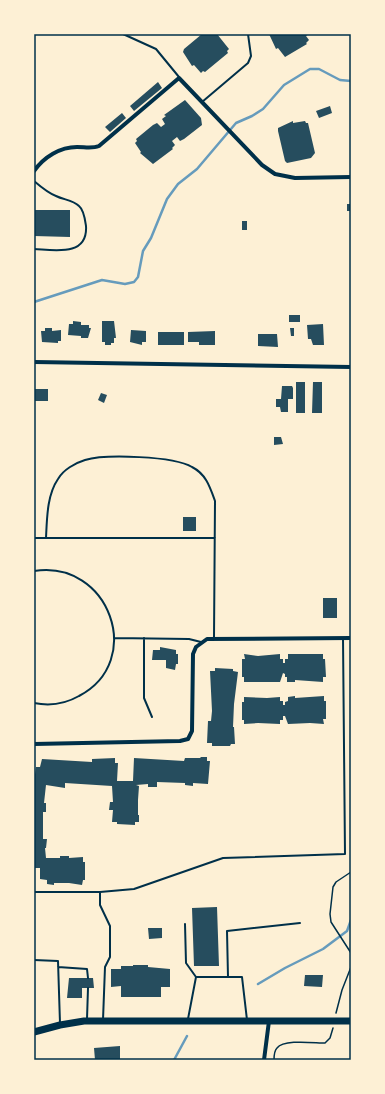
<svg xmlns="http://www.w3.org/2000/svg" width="385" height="1094" font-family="Overpass,sans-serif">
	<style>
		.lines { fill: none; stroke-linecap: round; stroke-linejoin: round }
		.stream { stroke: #669bbc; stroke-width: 2.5 }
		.building { fill: #264d5e }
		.path { stroke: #003049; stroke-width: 1.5 }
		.service { stroke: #003049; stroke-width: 2 }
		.minor { stroke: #003049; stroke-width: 4 }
		.primary { stroke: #003049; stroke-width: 7 }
		.neatline { fill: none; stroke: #003049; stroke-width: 1.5 }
	</style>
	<rect width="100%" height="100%" fill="#fdf0d5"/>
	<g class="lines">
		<path class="stream" d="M34,302l68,-22 23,4 9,-2 4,-5 5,-26 8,-13 16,-39 11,-15 19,-15 39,-46 16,-7 11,-7 21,-24 26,-16h9l21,11 11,1
			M258,984l27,-16 38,-19 24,-18 4,-11
			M174,1060l13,-24"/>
	</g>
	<path class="building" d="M202,34h15l12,15 -2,2 1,2 -23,19 -2,-1 -2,2 -7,-8 -2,1 -9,-14 1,-3z
		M269,34h40l-3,2 3,4 -3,3 1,1 -22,13 -7,-9 -2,1z
		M158,82l4,6 -28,23 -4,-5z
		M185,100l16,18 1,7 -18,14 -4,2 -3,-4 -5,4 3,4 -3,3 1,1 -20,15 -13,-11 1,-1 -6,-9 2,-2 -1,-2 17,-14 4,-2 4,4 4,-3 -3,-5 4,-3 -2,-1z
		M330,106l2,7 -13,5 -3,-7z
		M122,113l4,5 -16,14 -5,-5z
		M293,121v2l12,-2 1,2h2l7,30 -4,5 -24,5 -2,-2 -7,-30v-3z
		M347,204h4v7h-4z
		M34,210h36v27l-36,-1z
		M242,221h5v9h-5z
		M289,315h11v7h-11z
		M73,321l8,1v3h8v3h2l-3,10h-7v-2l-13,-1 1,-11h4z
		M102,321h12l2,17h-2v5h-3v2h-6v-3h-3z
		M323,324l1,21h-11l-2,-6h-3l-1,-14z
		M45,328h7v3l9,-1v11h-3v2l-16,-1 -1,-11h4z
		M290,328h4v8h-3z
		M131,330l15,1v11h-4v3l-12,-3z
		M215,331v14h-16v-3h-11v-10z
		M158,332h26v13h-26z
		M258,334h19l1,13 -20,-1z
		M296,382h9v31h-9z
		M313,382h9v31h-10z
		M282,386h10l1,2v11h-5v13h-7l-1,-5h-4v-8h5z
		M34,389h14v12h-14z
		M101,393l6,2 -3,8 -6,-3z
		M274,437h7l2,7 -9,1z
		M183,517h13v14h-13z
		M323,598h14v20h-14z
		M160,647l16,3v4h2v10h-2l-1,6 -9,-2v-8h-14l1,-10h7z
		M244,654l14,2 22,-2v5h3v4h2v-4h3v-5h35v5h2l1,18h-3v5l-28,-2v2h-8v-5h-2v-3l-2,-1 -3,9h-36v-5h-2v-18h3z
		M215,668l18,1v2l5,1 -4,32 -1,23h1l1,17h-4l-1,2h-18v-3h-5l1,-22h3l1,-10 -2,-40h5z
		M295,696v2l29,-2v5h2v18h-3l1,5 -14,-1 -22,1 -3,-8h-2v4h-3v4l-22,-1 -14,1v-4h-2v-18h2v-5l23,1 13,-1v4h3v4h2v-3l3,-1v-4z
		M201,757h6v4h3l-2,23 -15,-1v3l-8,-1v-2l-28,-1v5h-9v-3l-12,1 3,1 -1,14v15h1v7h-4v3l-18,-1v-2h-5l1,-12h-4l1,-8h3l-1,-16 -47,-3v5l-19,-3 -2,18h2v9h-3v27h4l-1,9h-1l1,10h14v-2h9v2l14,-1v5h2v18h-2l-1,5 -13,-2h-15v2l-7,-1v-4l-7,-1v-11h-6v-86l2,-15h4l2,-8 50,3v-3l23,-1v5h3l-1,18h16l1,-23 50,3 1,-3h15z
		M217,907l2,59h-25l-2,-58z
		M148,928h14v10l-13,1z
		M133,965h15v2l22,2v18h-9v10h-40v-11l-10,1v-18h10v-3h12z
		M305,975h18l-1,12 -18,-1z
		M69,978h24l1,10h-12v10h-15z
		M120,1046v13l-25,1 -1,-12z"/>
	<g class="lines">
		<path class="path" d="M351,872l-15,10 -3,5 -3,27 1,8 20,31
			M336,1013l6,-23 9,-23
			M274,1060c0,-4 0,-9 3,-12 7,-9 37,-5 48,-5l5,-5 3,-10"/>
		<path class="service" d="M123,34l33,15 23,28
			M202,102l46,-39 3,-7 -3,-22
			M34,181c7,6 14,12 22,15 8,4 17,4 23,10 5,4 6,13 7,20 2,31 -32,24 -52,23
			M34,538h181
			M46,538c1,-20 1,-43 12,-59 5,-9 17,-16 27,-19 20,-6 89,-4 107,7 14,7 18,20 23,34l-1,137
			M34,571c75,-12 112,90 45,125 -14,8 -30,10 -45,7
			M114,638l75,1 12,3
			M144,638v60l8,19
			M34,892h66l34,-3 89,-31 122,-4 -2,-216
			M100,892v13l10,21v31l-5,10 -2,53
			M185,924l1,39 10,14
			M34,960l24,1 2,62
			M58,967l29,2 1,9
			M228,977l-1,-46 73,-8
			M87,1019l1,-31
			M188,1019l8,-42h46l5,43
			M351,1060v-11"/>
		<path class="minor" d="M34,171c10,-14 26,-24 43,-24 8,0 15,2 22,-1l80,-68 83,87 13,9 20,4 56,-1
			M34,362l317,5
			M34,744l146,-3 8,-2 4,-8 1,-77 3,-7 11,-8 144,-1
			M264,1060l5,-39"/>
		<path class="primary" d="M34,1032l26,-7 24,-4h267"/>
	</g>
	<rect width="385" height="1094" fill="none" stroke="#fdf0d5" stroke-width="70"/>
	<rect x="35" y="35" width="315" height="1024" class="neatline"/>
</svg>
